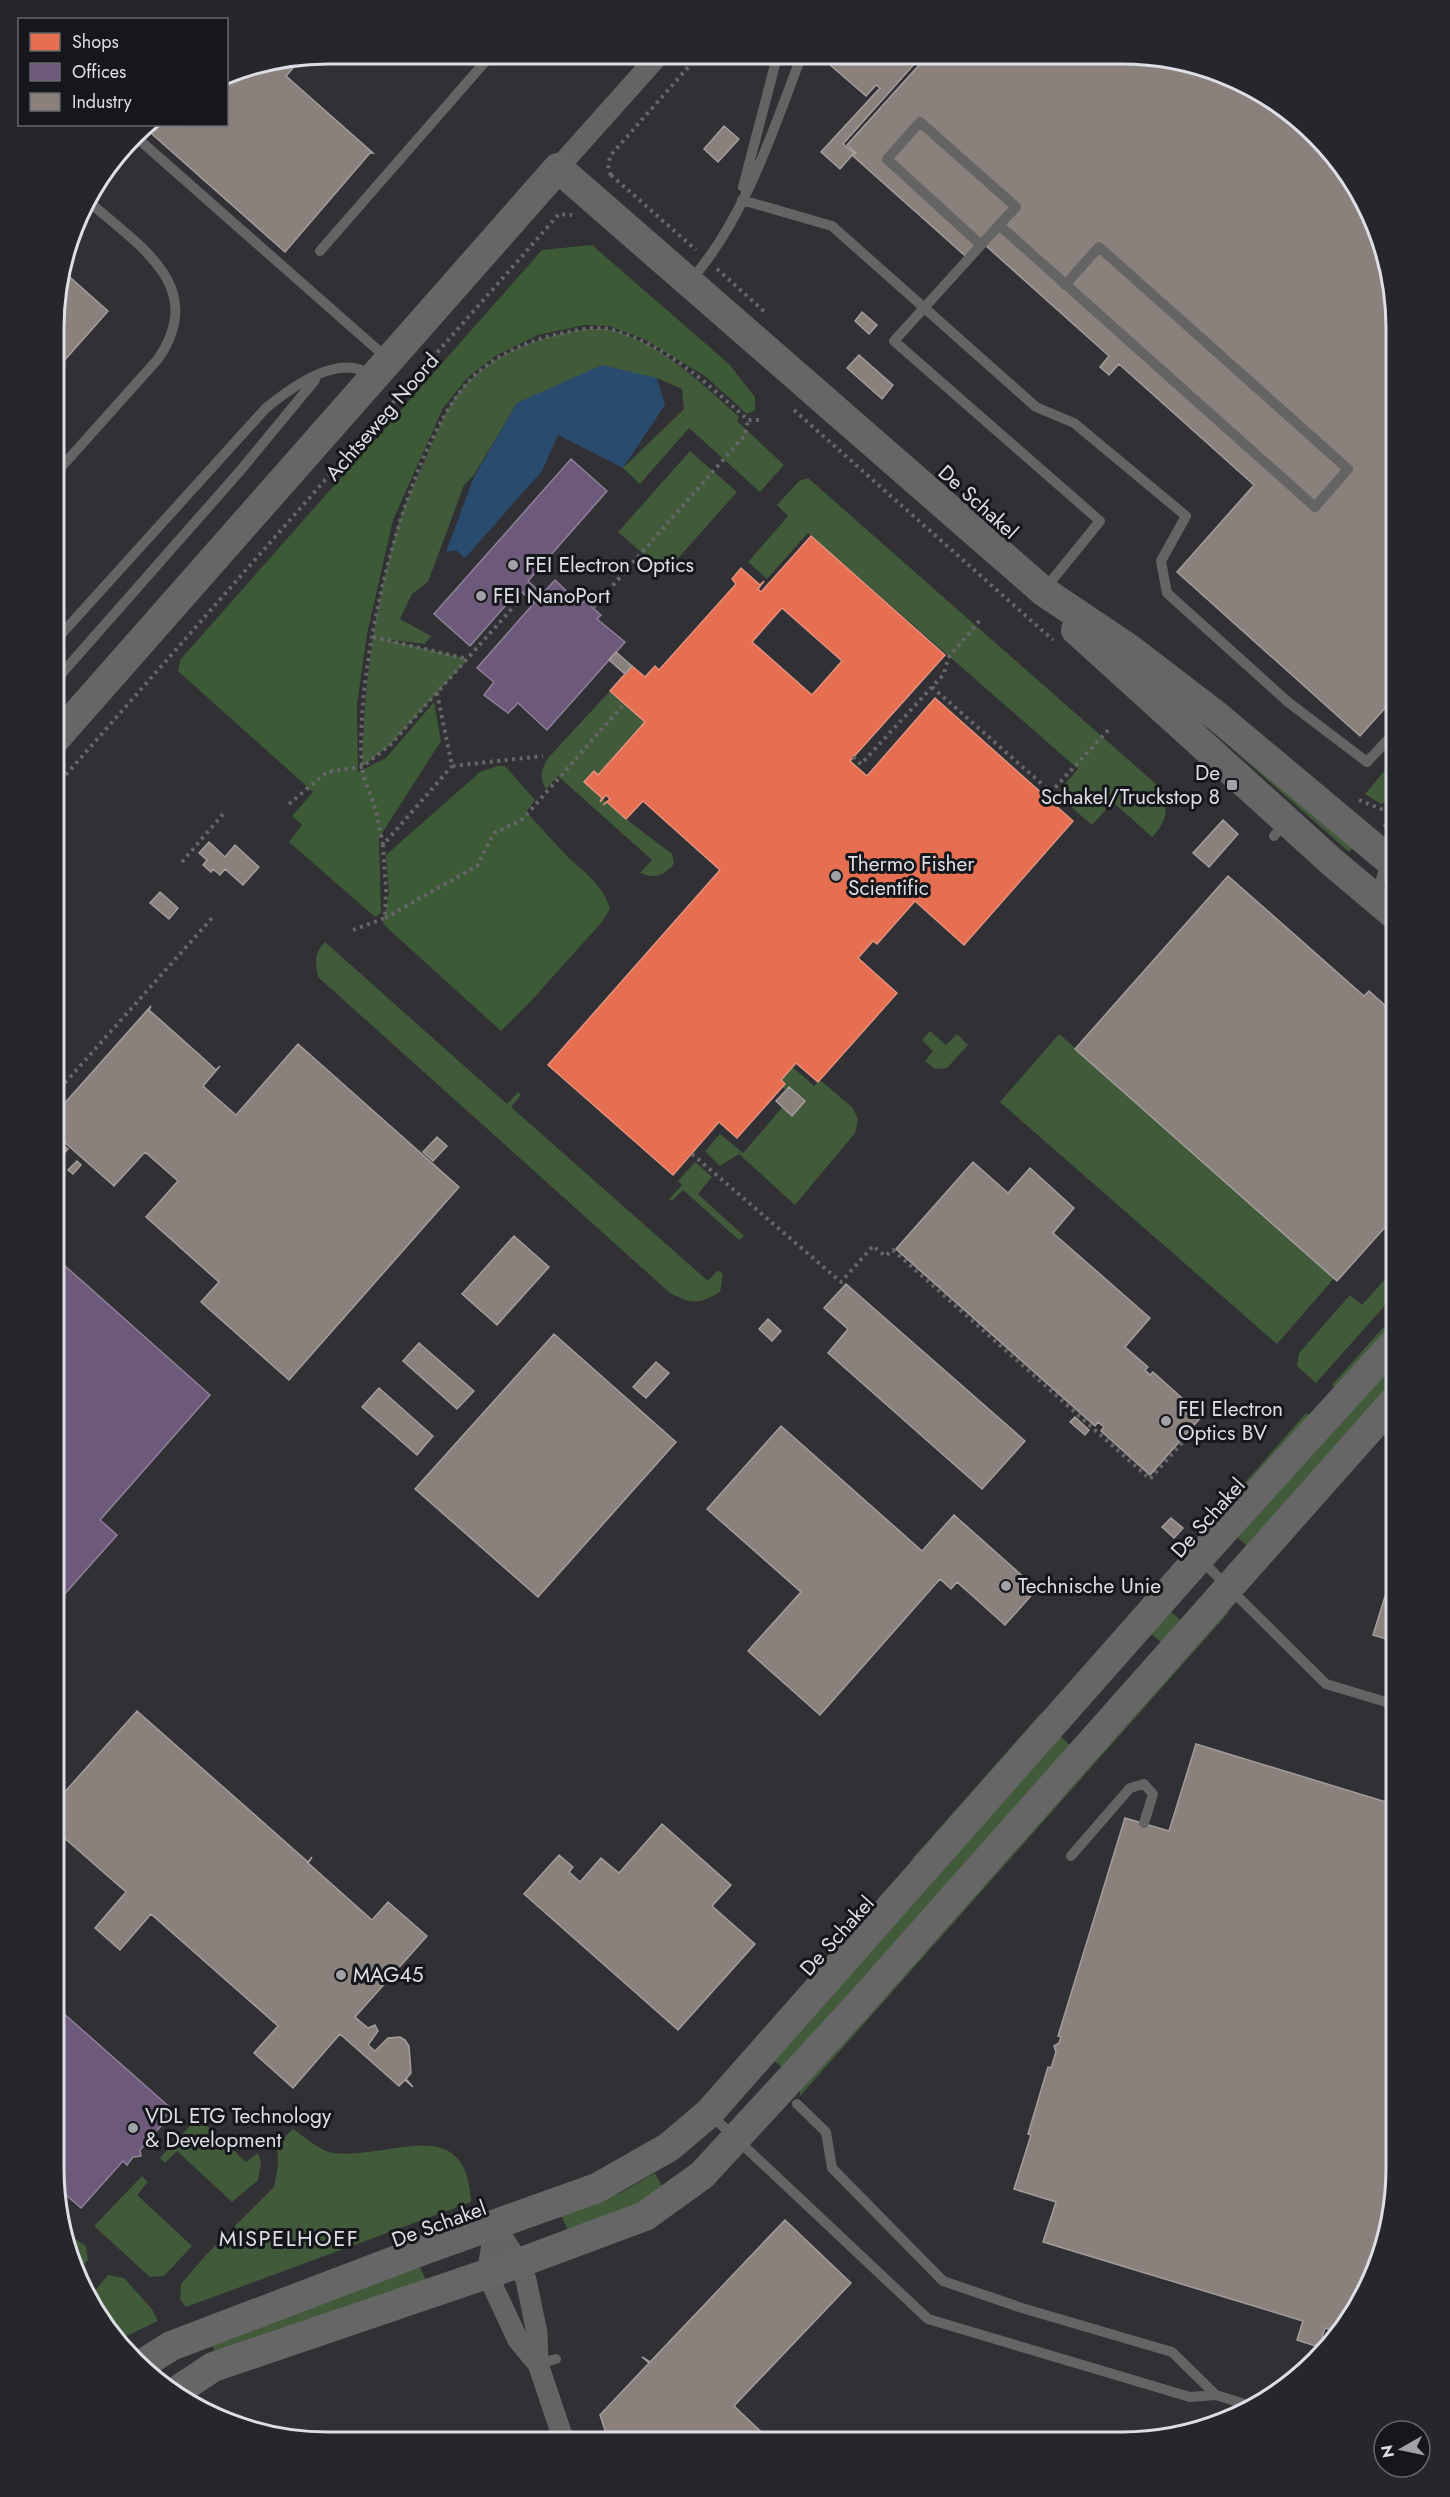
<svg xmlns="http://www.w3.org/2000/svg" width="1450" height="2497" font-family="Jost,sans-serif">
	<style>
		.green { fill: #405a3a }
		.forest { fill: #3d5a36 }
		.water { fill: #294c6e }
		.shops { fill: #e76f51; stroke: #e4917e; stroke-width: 1.5; fill-rule: evenodd }
		.offices { fill: #6d597a; stroke: #8f819a; stroke-width: 1.5 }
		.industry { fill: #8a817c; stroke: #a39d9c; stroke-width: 1.5 }
		.lines { fill: none; stroke-linecap: round; stroke-linejoin: round }
		.path { stroke: #676769; stroke-width: 4; stroke-dasharray: 3 4.5; stroke-linecap: butt }
		.lane { stroke: #646464; stroke-width: 10 }
		.street { stroke: #646464; stroke-width: 21 }
		.secondary { stroke: #666; stroke-width: 30 }
		.poi-dot { fill: #a1a2a8; stroke: #16171b; stroke-width: 2 }
		.labels { text-anchor: middle; stroke-width: 6; stroke-linejoin: round; paint-order: stroke }
		.street-label { font-size: 21px; fill: #dedfe6; stroke: #16171b }
		.poi-label { font-size: 21px; fill: #dedfe6; stroke: #16171b; text-anchor: start }
		.neighbourhood-label { font-size: 22px; letter-spacing: 1.5px; fill: #dedfe6; stroke: #16171b }
		.rim { fill: none; stroke: #dedfe6; stroke-width: 3 }
	</style>
	<rect width="100%" height="100%" fill="#303035"/>
	<path class="green" d="M585,329c9,0 20,-1 28,1 48,14 90,54 126,87l-2,4 47,44 -24,27 -71,-64 -49,56 -17,-16 61,-59 -2,-20 -25,-11 -140,25 -43,72 -10,10 -36,97 -16,12 -12,25 31,17 -6,8 -40,-5 83,20 -78,86 -28,22c2,-80 12,-160 35,-238 6,-24 19,-48 29,-71 12,-28 22,-58 45,-79 34,-31 69,-42 114,-50z
		M690,451l47,41 -72,81 -47,-41z
		M808,478l348,306c14,19 13,36 -4,53l-39,-35 -21,23 -36,-31 22,-25 -270,-236 -41,46 -19,-17 40,-46 -11,-11 22,-24z
		M610,691l35,31 -47,53 -4,-4 -10,11 42,37 46,35 2,10c-11,12 -18,15 -34,9l12,-13 -94,-84 -12,13c-7,-12 -5,-19 2,-31z
		M1187,709l170,133 -8,10z
		M1396,757v42l-15,5 -16,-10z
		M325,942l182,162 11,-12 3,3 -10,12 197,174 10,-11 5,4 -3,18c-22,13 -28,12 -50,1l-352,-316c-3,-15 -4,-24 7,-35z
		M930,1031l16,14 11,-11 11,11 -21,23 -12,1 -10,-8 8,-10 -11,-11z
		M1059,1034l277,242 -59,68 -277,-242z
		M787,1062l27,24 6,-6 33,28 5,12 -3,13 -60,72 -56,-51 -19,12 -15,-15 15,-17 23,19 49,-57 -19,-18z
		M695,1162l17,15 -14,17 46,42 -5,4 -56,-50 -11,11 -3,-2 13,-14 -4,-4z
		M1396,1267v26l-80,90 -19,-17 2,-13 51,-58 12,10z
		M1396,1313v8l-60,68 -4,-4z
		M1396,1354v28l-142,160 -8,3 -7,-6 -1,-4z
		M1306,1413l5,4 -119,134 -8,1z
		M1169,1610l14,12 -20,22 -14,-12z
		M1221,1612h8l-429,484v-8z
		M1041,1713l4,3 -127,144 -6,-1z
		M1060,1736l11,10 -286,324 -14,-12z
		M198,2117l48,45 12,-9 3,9 -3,18 -26,22 -55,-51 -12,12 -5,-5z
		M293,2129c11,7 27,22 40,24 59,7 133,-43 138,49l-285,105 -6,-8 1,-15 24,-28 69,-69 4,-21 -1,-22z
		M655,2173l8,15 -35,20 -60,23 -7,-16 59,-22z
		M142,2176l6,6 -11,13 55,51 -28,30 -14,1 -56,-51z
		M65,2238h9l12,8 2,14 -11,13 -8,-16z
		M419,2265l7,15 -208,78 -7,-15z
		M108,2275l16,3 28,31 6,12 -40,19 -18,-19 -11,-23z"/>
	<path class="forest" d="M592,245l137,119 26,33v13l-8,4 -42,-38 -61,-37 -35,-13 -24,-1 -47,10 -41,20 -29,22 -25,31 -50,112 -26,114 -10,70 1,68 28,-14 48,-56 7,39 -62,97 2,75 -6,4 -86,-75 13,-17 -10,-9 21,-24 -135,-121 2,-11 362,-410z
		M497,766h8l30,34 -9,12c15,15 28,31 43,46 17,16 34,27 41,51l-9,14 -70,78 -30,30 -118,-107 6,-31 -3,-38 94,-83z"/>
	<path class="water" d="M602,365l55,13 8,27 -42,63 -65,-33 -16,36 -77,87 -9,-8 -10,2 28,-75 43,-74z"/>
	<path class="shops" d="M811,536l134,119 -95,106 17,15 68,-78 138,123 -109,124 -49,-44 -38,43 -4,-3 -15,17 39,35 -23,26 -56,63 -22,-19 -15,17 4,4 -48,54 -18,-16 -46,53 -125,-110 172,-195 -77,-69 -17,18 -19,-17 -4,3 7,-6 -4,-4 -6,7 2,-4 -18,-16 10,-11 4,4 47,-53 -35,-31 22,-25 13,11 10,-11 4,4 77,-86 -4,-5 9,-11 19,17 4,-4 -6,8 3,3zM782,608l60,53 -30,34 -60,-53z"/>
	<path class="offices" d="M571,459l36,32 -79,90 14,13 13,-14 26,25 4,-5 8,8 8,7 -4,4 28,23 -78,88 -29,-27 -10,10 -24,-18 10,-13 -17,-14 57,-65 -15,-13 -49,56 -36,-32z
		M55,1257l155,138 -110,125 17,15 -62,70z
		M54,2005l120,106 -34,39 1,6 -8,1 -6,8 -4,-4 -42,47 -24,-21 -3,-19z"/>
	<path class="industry" d="M836,57l339,2 67,23 60,40 48,54 31,64 15,89v367l-36,40 -183,-164 77,-87 -135,-121 -10,11 -9,-8 9,-11 -124,-111 -14,16 -118,-105 3,-3 -9,-8 73,-81 -3,-3 -74,83 11,9 -14,16 -19,-17 59,-64 -4,-3 -10,11 -37,-32z
		M300,60l-14,16 87,77h-3l-85,99 -141,-125 82,-3v-50z
		M724,126l15,13 -21,23 -14,-13z
		M63,271l45,40 -52,59v-77z
		M862,312l15,13 -8,9 -14,-13z
		M859,355l34,30 -11,14 -35,-31z
		M616,652l16,14 -7,8 -16,-14z
		M1223,820l15,14 -29,33 -16,-14z
		M209,842l16,15 10,-12 24,22 -16,18 -18,-16 -5,6 -7,-6 -2,3 -8,-7 4,-5 -8,-7z
		M1228,876l136,120 5,-5 27,24v200l-59,66 -262,-232z
		M160,892l18,16 -9,11 -19,-16z
		M151,1006l-2,4 54,48 13,12 4,-4 -17,20 33,29 62,-71 161,143 -170,193 -88,-78 18,-20 -73,-65 32,-36 -33,-29 -31,34 -59,-52v-20z
		M789,1087l16,14 -13,15 -16,-15z
		M437,1137l10,9 -14,15 -10,-9z
		M55,1138l13,11 -10,11 -3,-3z
		M77,1161l4,4 -8,9 -5,-4z
		M973,1162l35,31 22,-25 44,40 -21,25 97,85 -25,29 23,20 -3,3 5,5 3,-3 49,44 -52,59 -49,-44 3,-4 -6,-5 -3,4 -199,-177z
		M514,1236l35,31 -52,58 -35,-31z
		M846,1284l179,157 -43,48 -154,-136 20,-24 -24,-21z
		M768,1319l13,12 -9,10 -13,-12z
		M554,1334l122,108 -138,155 -123,-108z
		M419,1343l55,48 -17,18 -54,-48z
		M656,1362l13,11 -23,25 -13,-11z
		M379,1388l54,48 -16,19 -55,-48z
		M1075,1417l14,13 -4,5 -15,-13z
		M781,1426l141,125 32,-36 83,74 -32,36 -48,-43 -6,7 -11,-10 -120,136 -72,-64 53,-59 -94,-83z
		M1171,1518l12,10 -9,10 -12,-11z
		M1396,1561v81l-23,-7z
		M137,1711l171,151 4,-5 -4,6 64,57 16,-18 39,34 -72,81 13,11 7,-3 3,6 -10,14 7,6 13,-13 12,-1 5,3 4,6 2,27 -5,6 7,8 -8,-7 -6,6 -59,-52 -47,54 -39,-35 24,-27 -127,-112 -31,36 -25,-22 31,-36 -72,-63v-25z
		M1196,1744l200,61 -1,382 -20,86 -34,60 -16,-5 -6,19 -22,-7 6,-19 -260,-79 13,-40 -42,-13 17,-54 -3,-1 20,-67 3,1 5,-16 -2,-6 5,-3 2,-6 -3,-1 67,-218 44,13z
		M662,1824l69,61 -19,21 43,38 -77,86 -154,-136 35,-39 14,12 -4,5 11,10 21,-24 18,15z
		M785,2220l66,63 -117,123 38,36h-163l-9,-27 49,-52 -7,-6 8,5z"/>
	<g class="lines">
		<path class="path" d="M611,175l85,75
			M611,175l-3,-6 2,-13 88,-100
			M717,269l50,45
			M794,410l259,230
			M593,608l152,-173 3,-15
			M373,637l95,22
			M932,687l119,105 59,-64
			M437,693l15,73 91,-10
			M853,757l8,7 83,-90 4,-16 33,-39
			M56,786l503,-572 13,1
			M1359,800l37,15
			M289,804l38,-32 35,-5 28,-22 127,-142 -5,-4
			M1384,827l11,-12
			M383,845c-3,-14 -5,-27 -9,-40 -4,-13 -11,-26 -12,-39 -8,-97 41,-311 106,-384 22,-24 60,-42 91,-48 17,-4 37,-9 54,-4 52,14 96,55 135,90h11
			M182,862l41,-48
			M385,918l92,-52 17,-33 26,-12 9,-9 95,-108
			M353,930l32,-12 1,-28 -3,-45 69,-79
			M55,1094l157,-176
			M692,1154l149,128 32,-36 12,10 8,-6 257,229 37,-42 -2,-2
			M1386,1318l10,-11"/>
		<path class="lane" d="M136,137l252,222
			M743,187l34,-130
			M742,200l90,26 204,181 38,16 112,93 -25,45 6,32 121,109 79,60 29,-31
			M981,245l18,-20
			M320,251l171,-196
			M689,282c54,-59 84,-151 112,-225
			M56,473l102,-114c51,-74 -21,-114 -71,-159
			M1044,590l56,-69 -206,-180 87,-96 -94,-86 33,-37 96,85 -17,18 316,282 33,-38 -249,-222 -34,38
			M56,640l210,-232c26,-21 74,-57 106,-32
			M56,680l184,-209 75,-91
			M1274,836l12,-15
			M1376,894l7,-21 9,-10
			M1201,1560l125,124 70,21
			M1071,1856l59,-68 14,-4 9,10 -9,29
			M797,2104l29,28 6,36 111,113 79,27 150,44 44,43 35,11
			M711,2115l217,204 262,78 26,-2
			M538,2364l18,-5"/>
		<path class="street" d="M558,168l100,-112
			M495,2226l24,37 7,17 11,53 1,31 26,77
			M495,2226l-8,48 31,66 20,24"/>
		<path class="secondary" d="M1076,630l256,232 64,54
			M56,738l502,-570 485,423 85,57 90,69 178,149
			M141,2365l30,-19 255,-97 171,-61 72,-41 40,-34 490,-555 197,-217
			M174,2393l39,-26 306,-104 126,-47 57,-41 153,-166 541,-610"/>
	</g>
	<g class="poi-dot">
		<circle cx="513" cy="565" r="6"/>
		<circle cx="481" cy="596" r="6"/>
		<rect x="1226" y="779" width="12" height="12" rx="3"/>
		<circle cx="836" cy="876" r="6"/>
		<circle cx="1166" cy="1421" r="6"/>
		<circle cx="1006" cy="1586" r="6"/>
		<circle cx="341" cy="1975" r="6"/>
		<circle cx="133" cy="2128" r="6"/>
	</g>
	<g class="labels">
		<g class="street-label">
			<text transform="translate(382 417) rotate(-49)" y="7">Achtseweg Noord</text>
			<text transform="translate(978 502) rotate(42)" y="7">De Schakel</text>
			<text transform="translate(1208 1518) rotate(-48)" y="7">De Schakel</text>
			<text transform="translate(837 1936) rotate(-48)" y="7">De Schakel</text>
			<text transform="translate(439 2224) rotate(-20)" y="7">De Schakel</text>
		</g>
		<g class="poi-label">
			<text x="525" y="572">FEI Electron Optics</text>
			<text x="493" y="603">FEI NanoPort</text>
			<text x="1220" y="780" text-anchor="end">De<tspan x="1220" dy="24">Schakel/Truckstop 8</tspan></text>
			<text x="848" y="871">Thermo Fisher<tspan x="848" dy="24">Scientific</tspan></text>
			<text x="1178" y="1416">FEI Electron<tspan x="1178" dy="24">Optics BV</tspan></text>
			<text x="1018" y="1593">Technische Unie</text>
			<text x="353" y="1982">MAG45</text>
			<text x="145" y="2123">VDL ETG Technology<tspan x="145" dy="24">&amp; Development</tspan></text>
		</g>
		<g class="neighbourhood-label">
			<text x="289" y="2246">MISPELHOEF</text>
		</g>
	</g>
	<path d="M0 0H1450V2497H0ZM328 64H1122A264 264 0 0 1 1386 328V2168A264 264 0 0 1 1122 2432H328A264 264 0 0 1 64 2168V328A264 264 0 0 1 328 64Z" fill="#26272b" fill-rule="evenodd"/>
	<path class="rim" d="M328 64H1122A264 264 0 0 1 1386 328V2168A264 264 0 0 1 1122 2432H328A264 264 0 0 1 64 2168V328A264 264 0 0 1 328 64Z"/>
	<rect x="18" y="18" width="210" height="108" fill="#16171b" stroke="#66676c" stroke-width="1.5"/>
	<rect x="30" y="33" width="30" height="18" fill="#e76f51" stroke="#66676c" stroke-width="1.5"/>
	<text x="72" y="48" font-size="18" fill="#dedfe6">Shops</text>
	<rect x="30" y="63" width="30" height="18" fill="#6d597a" stroke="#66676c" stroke-width="1.5"/>
	<text x="72" y="78" font-size="18" fill="#dedfe6">Offices</text>
	<rect x="30" y="93" width="30" height="18" fill="#8a817c" stroke="#66676c" stroke-width="1.5"/>
	<text x="72" y="108" font-size="18" fill="#dedfe6">Industry</text>
	<g transform="translate(1402 2449) rotate(261)"><circle r="28" fill="#16171b" stroke="#66676c" stroke-width="1.5"/>
	<path d="M0-4.5L10 22L0 15L-10 22Z" fill="#a1a2a8"/>
	<text y="-9" font-size="16" font-weight="bold" text-anchor="middle" fill="#dedfe6">N</text>
	</g>
</svg>
